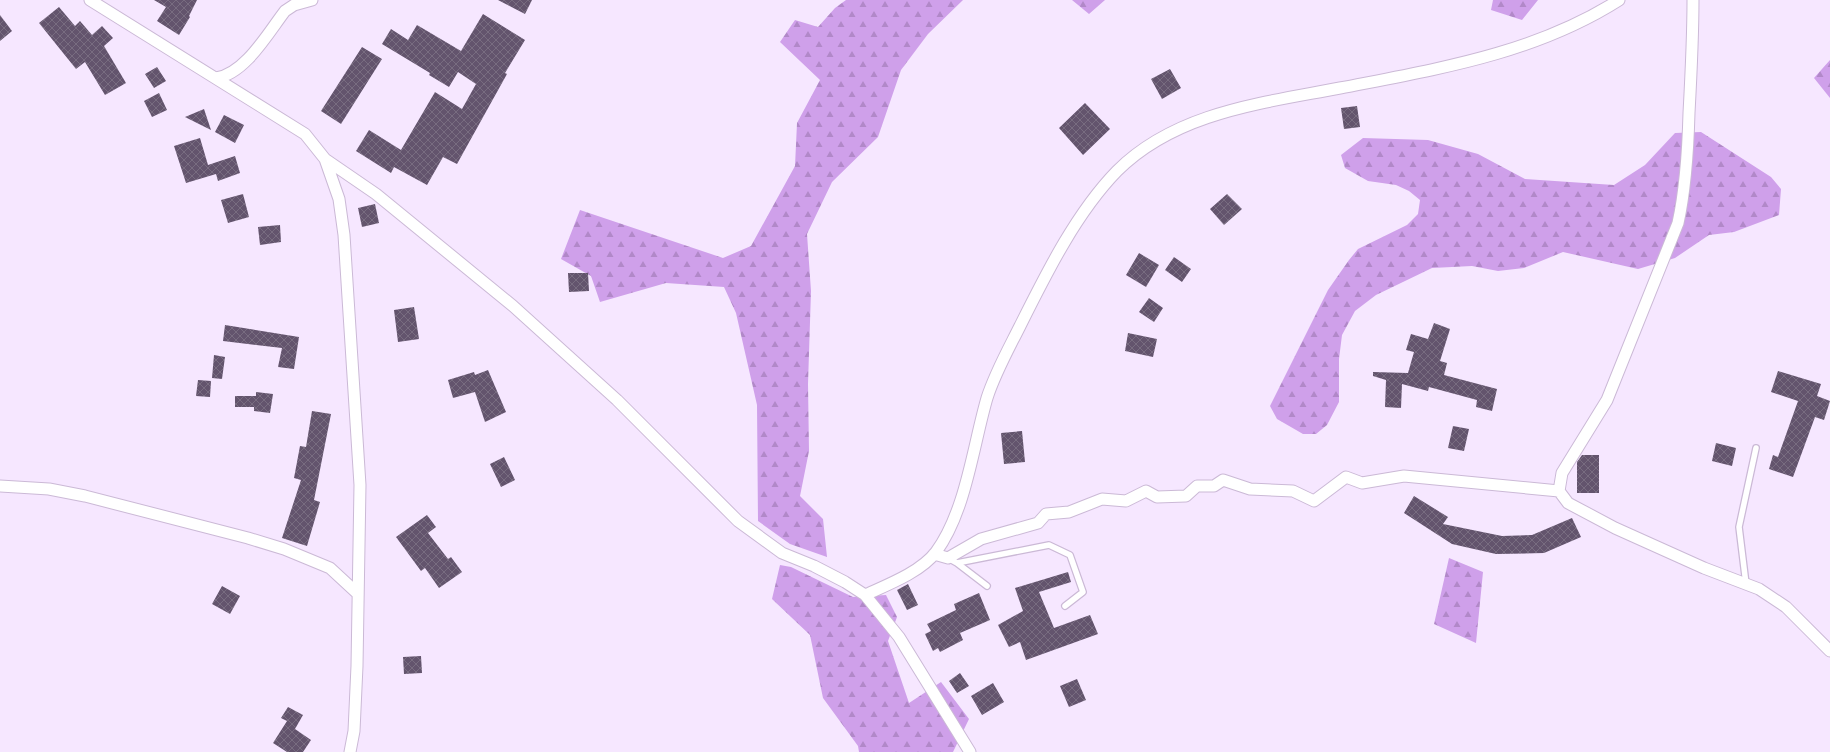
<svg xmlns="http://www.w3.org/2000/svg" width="1830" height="752" font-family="Overpass,sans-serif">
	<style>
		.forest { fill: url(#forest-firs) }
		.building { fill: url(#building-cross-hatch) }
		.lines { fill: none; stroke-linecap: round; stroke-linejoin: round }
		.lane-casing { stroke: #cbb9d6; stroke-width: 8 }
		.street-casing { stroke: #cbb9d6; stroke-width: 13 }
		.lane { stroke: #fff; stroke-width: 5.5 }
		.street { stroke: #fff; stroke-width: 11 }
	</style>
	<defs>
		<pattern id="forest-firs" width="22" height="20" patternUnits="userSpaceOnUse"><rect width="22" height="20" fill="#cfa0ea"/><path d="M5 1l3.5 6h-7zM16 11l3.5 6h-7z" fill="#b188c8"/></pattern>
		<pattern id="building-cross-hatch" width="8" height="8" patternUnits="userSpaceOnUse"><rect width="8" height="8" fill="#63546d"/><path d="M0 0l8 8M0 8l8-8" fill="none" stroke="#786c80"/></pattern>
	</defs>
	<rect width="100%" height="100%" fill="#f6e7ff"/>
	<path class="forest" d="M846,0h117l-35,34 -27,36 -23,67 -46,45 -25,52 4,57 -3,93 1,67 -9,45 23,23 4,38 -37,-13 -32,-23 -1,-116 -21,-92 -12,-26 -58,-4 -66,19 -9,-26 -30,-17 19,-49 143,48 28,-12 44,-80 2,-43 23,-43 -40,-38 15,-22 23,7 17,-19z
		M1072,0h33l-16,14z
		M1493,0h45l-16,20 -31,-10z
		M1830,60v38l-16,-20z
		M1701,132l70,45 10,12 -2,26 -45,17 -25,3 -34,23 -37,11 -75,-17 -39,16 -26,3 -26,-5 -40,2 -56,27 -21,16 -13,24 -3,24v43l-12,23 -11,9h-13l-26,-15 -7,-13 58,-116 21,-30 9,-11 49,-24 11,-11 2,-14 -11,-9 -13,-6 -28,-4 -23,-13 -4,-13 22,-17 65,2 50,14 47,25 89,6 31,-20 30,-32z
		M1449,558l34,14 -7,71 -42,-19z
		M780,565l11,2 62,30 33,-2 11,22 -9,24 21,62 32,-21 28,37 -16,33h-94l-1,-6 -35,-48 -13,-63 -38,-36z"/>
	<path class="building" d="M154,0h43l-8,16 1,1 -11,18 -22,-14 9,-14z
		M498,0h34l-7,14z
		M59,7l16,19 5,-5 12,14 10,-9 11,12 -9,8 22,37 -21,12 -20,-33 -9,7 -37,-46z
		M483,14l42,26 -20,33 2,1 -50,90 -14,-7 -16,28 -33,-18 -3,6 -35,-22 13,-21 32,20 34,-58 27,17 14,-25 -18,-12 -9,15 -20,-12 1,-2 -48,-29 9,-15 17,11 9,-15 44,26z
		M0,15l12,16 -12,10z
		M362,47l20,12 -41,65 -20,-13z
		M157,67l9,14 -12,7 -9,-14z
		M1170,69l11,19 -19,11 -11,-20z
		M159,93l8,17 -15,7 -8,-16z
		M1085,103l25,26 -27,26 -24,-27z
		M1357,106l3,21 -16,2 -3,-21z
		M204,109l7,21 -26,-13z
		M224,115l20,10 -9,18 -20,-11z
		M200,138l8,27 27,-9 5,17 -22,8 -2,-7 -30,9 -12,-37z
		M243,194l6,23 -21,6 -7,-23z
		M1227,194l15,15 -18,16 -14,-16z
		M375,204l4,19 -17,4 -4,-19z
		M280,225l1,17 -21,3 -2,-18z
		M1139,253l20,12 -13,22 -20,-12z
		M1174,257l17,12 -9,13 -17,-12z
		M568,273h20l1,18 -20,1z
		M1149,298l14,10 -9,14 -15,-10z
		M414,307l5,32 -21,3 -4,-32z
		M1434,323l16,6 -10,32 7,2 -3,12 53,14 -5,22 -16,-4 1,-7 -48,-13 -1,4 -26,-7 -1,24 -16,-1 1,-27 -13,-4v-4l35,1 6,-21 -8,-2 5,-16 17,5z
		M225,325l74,12 -5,32 -16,-2 4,-19 -59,-7z
		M1128,333l29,6 -4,18 -28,-6z
		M214,355l11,2 -3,22 -10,-1z
		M488,370l18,42 -21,10 -10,-30 -22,6 -5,-18 26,-8 1,3z
		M1778,371l43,13 -4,12 13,5 -6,19 -9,-3 -22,60 -24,-8 4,-14 5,2 20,-56 -27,-9z
		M198,380l13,1 -1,16 -14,-1z
		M256,392l17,2 -3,19 -16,-2v-4h-19v-11h21z
		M312,411l19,3 -17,86 6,2 -13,44 -25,-8 19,-58 -7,-2 6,-32 6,1z
		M1453,426l16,3 -5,22 -16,-3z
		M1022,431l3,31 -21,2 -3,-31z
		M1716,443l20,5 -4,18 -20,-5z
		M1582,455h17v38h-22v-31z
		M504,457l11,23 -14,7 -11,-23z
		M1414,496l34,21 -5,7 59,12 30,-1 40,-17 9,19 -37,16 -48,1 -44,-10 -48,-31z
		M427,515l9,12 -8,6 20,26 3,-2 11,15 -23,16 -14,-20 -4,3 -25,-34z
		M1068,572l3,10 -32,10 15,36 36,-13 8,19 -72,26 -6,-18 -11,5 -11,-22 25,-14 -8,-23z
		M908,584l10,21 -11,5 -10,-20z
		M222,586l18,10 -10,18 -18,-10z
		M979,593l11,27 -30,13 3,7 -23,12 -2,-4 -5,3 -8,-17 6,-3 -4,-7 29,-14 -2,-6z
		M421,656l1,17 -18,1 -1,-17z
		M960,673l9,13 -12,7 -8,-12z
		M1077,679l9,21 -17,7 -9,-21z
		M993,683l11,19 -22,13 -11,-19z
		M288,707l15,8 -8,14 16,11 -8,12h-16l-14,-9 14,-22 -6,-3z"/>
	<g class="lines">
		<defs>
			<path id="lane" d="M948,558l9,5 92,-18 21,10 13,37 -18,14
				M957,563l30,23
				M1746,584l-7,-57 17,-79"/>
			<path id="street" d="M90,0l215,134 20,25 14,40 5,36 16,250 -3,181 -3,65 -4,21
				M1693,0c0,38 -2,76 -4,113 -1,37 -3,74 -11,110l-71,177 -45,73 -3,18 9,12 47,25 89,40 55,21 27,18 44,44
				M216,78c29,-4 52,-45 69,-67l9,-6 18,-5
				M325,159l51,35 137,112 104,94 121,121 44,32 32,13 31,16 20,13 34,42 71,115
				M0,486l49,3 36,7 163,42 36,11 46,19 27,25
				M934,554l14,4 33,-19 57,-16 8,-9 23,-2 33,-13 24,2 20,-10 11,6 29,-1 11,-10h17l9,-6 27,9 43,2 21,10 32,-24 16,6 42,-7 155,15
				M865,595c22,-10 56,-23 71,-43 30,-41 37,-106 51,-154 8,-25 21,-48 33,-72 26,-52 56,-113 97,-155 59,-59 146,-68 223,-83 97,-19 194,-34 279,-88"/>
		</defs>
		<use href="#lane" class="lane-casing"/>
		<use href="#street" class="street-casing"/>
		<use href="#lane" class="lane"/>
		<use href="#street" class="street"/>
	</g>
</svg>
